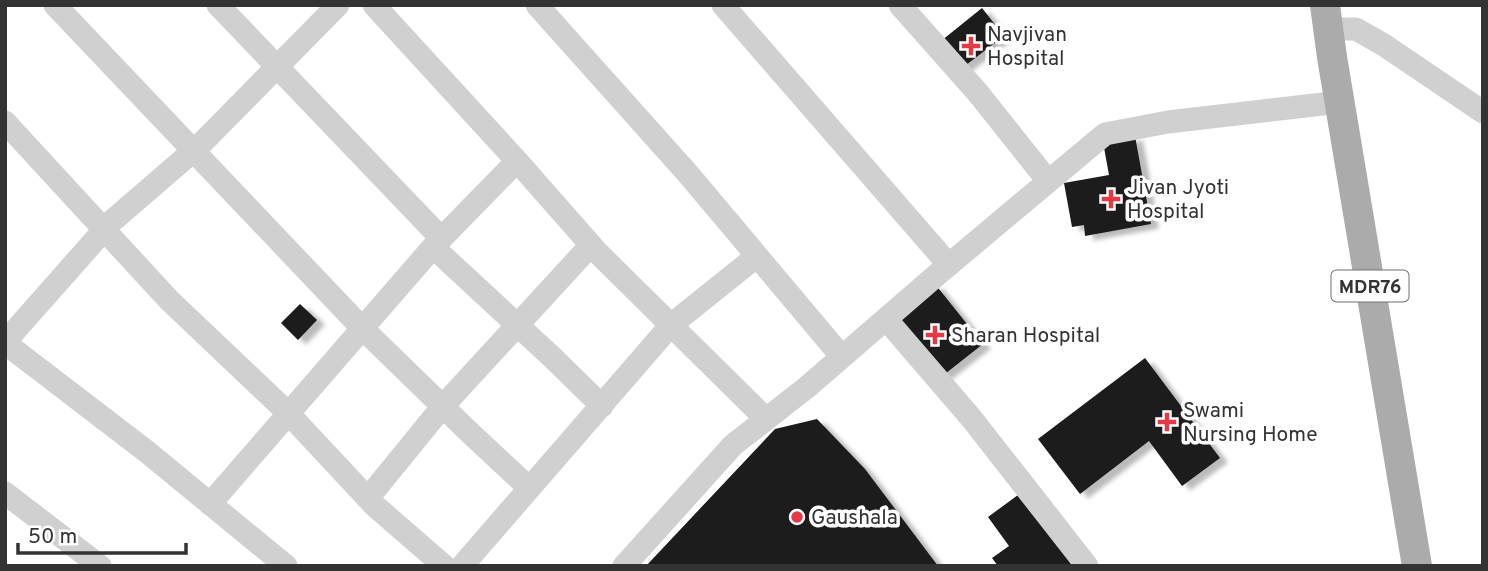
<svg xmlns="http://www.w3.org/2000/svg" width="1488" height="571" font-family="Overpass,sans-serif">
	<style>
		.building { fill: #1a1a1a; filter: url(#shadow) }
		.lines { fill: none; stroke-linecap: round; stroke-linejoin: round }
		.minor { stroke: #d0d0d0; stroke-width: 23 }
		.major { stroke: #ababab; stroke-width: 30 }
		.poi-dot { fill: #e63946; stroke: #fff; stroke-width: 2.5 }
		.labels { text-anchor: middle; stroke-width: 7; stroke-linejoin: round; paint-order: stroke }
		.shield { fill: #fff; stroke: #707070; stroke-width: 2 }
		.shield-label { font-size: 19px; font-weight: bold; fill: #333 }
		.poi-label { font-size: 21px; fill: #333; stroke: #fff; text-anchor: start }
	</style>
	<defs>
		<filter id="shadow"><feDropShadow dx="8" dy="4.5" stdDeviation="2" flood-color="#0004"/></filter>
	</defs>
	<rect width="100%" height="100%" fill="#fff"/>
	<path class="building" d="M982,8l22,28 -42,32 -21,-27z
		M1135,136l16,88 -66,12 -1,-11 -12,2 -8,-44 45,-8 -6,-33z
		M935,284l48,60 -42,33 -47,-61z
		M300,304l17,16 -19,20 -17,-17z
		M1145,358l75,100 -38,28 -33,-45 -69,53 -42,-55z
		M817,419l48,50 73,97h-292l129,-137z
		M1022,492l54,74h-78l-6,-8 17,-12 -21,-29z"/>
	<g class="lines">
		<path class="minor" d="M55,5l307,323 105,102 62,58
			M218,5l223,233
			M374,5l143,156 81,92 168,166
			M537,5l152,170 153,182
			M723,5l226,260
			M900,5l78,88 70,88
			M1328,29h28l28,16 99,67
			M5,122l164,178 119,113 86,92 70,61
			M433,247l120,111 49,48
			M886,319l86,100 115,147
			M5,342l106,-120 88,-76 139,-141
			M5,343l141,108 140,115
			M5,493l95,73
			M368,498l75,-92 148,-161
			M210,504l223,-257 84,-86
			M462,566l209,-241 86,-69
			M624,566l109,-121 73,-57 133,-115 166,-139 63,-12 172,-20"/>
		<path class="major" d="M1325,5l7,52 85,509"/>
	</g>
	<g class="poi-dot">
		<path d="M967.5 35.5h7v7h7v7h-7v7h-7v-7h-7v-7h7z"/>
		<path d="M1107.5 188.5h7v7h7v7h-7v7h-7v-7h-7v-7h7z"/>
		<path d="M931.5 324.5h7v7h7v7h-7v7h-7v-7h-7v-7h7z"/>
		<path d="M1163.5 411.5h7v7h7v7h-7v7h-7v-7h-7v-7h7z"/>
		<circle cx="797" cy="517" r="7"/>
	</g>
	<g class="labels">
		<rect class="shield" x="1331.5" y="270.5" width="77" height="31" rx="5"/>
		<g class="shield-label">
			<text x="1370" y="293">MDR76</text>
		</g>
		<g class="poi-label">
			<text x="987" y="41">Navjivan<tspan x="987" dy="24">Hospital</tspan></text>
			<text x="1127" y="194">Jivan Jyoti<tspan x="1127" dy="24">Hospital</tspan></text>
			<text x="951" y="342">Sharan Hospital</text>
			<text x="1183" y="417">Swami<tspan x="1183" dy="24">Nursing Home</tspan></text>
			<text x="811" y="524">Gaushala</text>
		</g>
	</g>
	<rect width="1488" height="571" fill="none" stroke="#333333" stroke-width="14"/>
	<path d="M18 543v10h168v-10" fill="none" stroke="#333333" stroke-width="3.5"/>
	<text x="28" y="543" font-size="21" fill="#333333" stroke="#ffffff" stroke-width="5" paint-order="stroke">50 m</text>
</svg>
